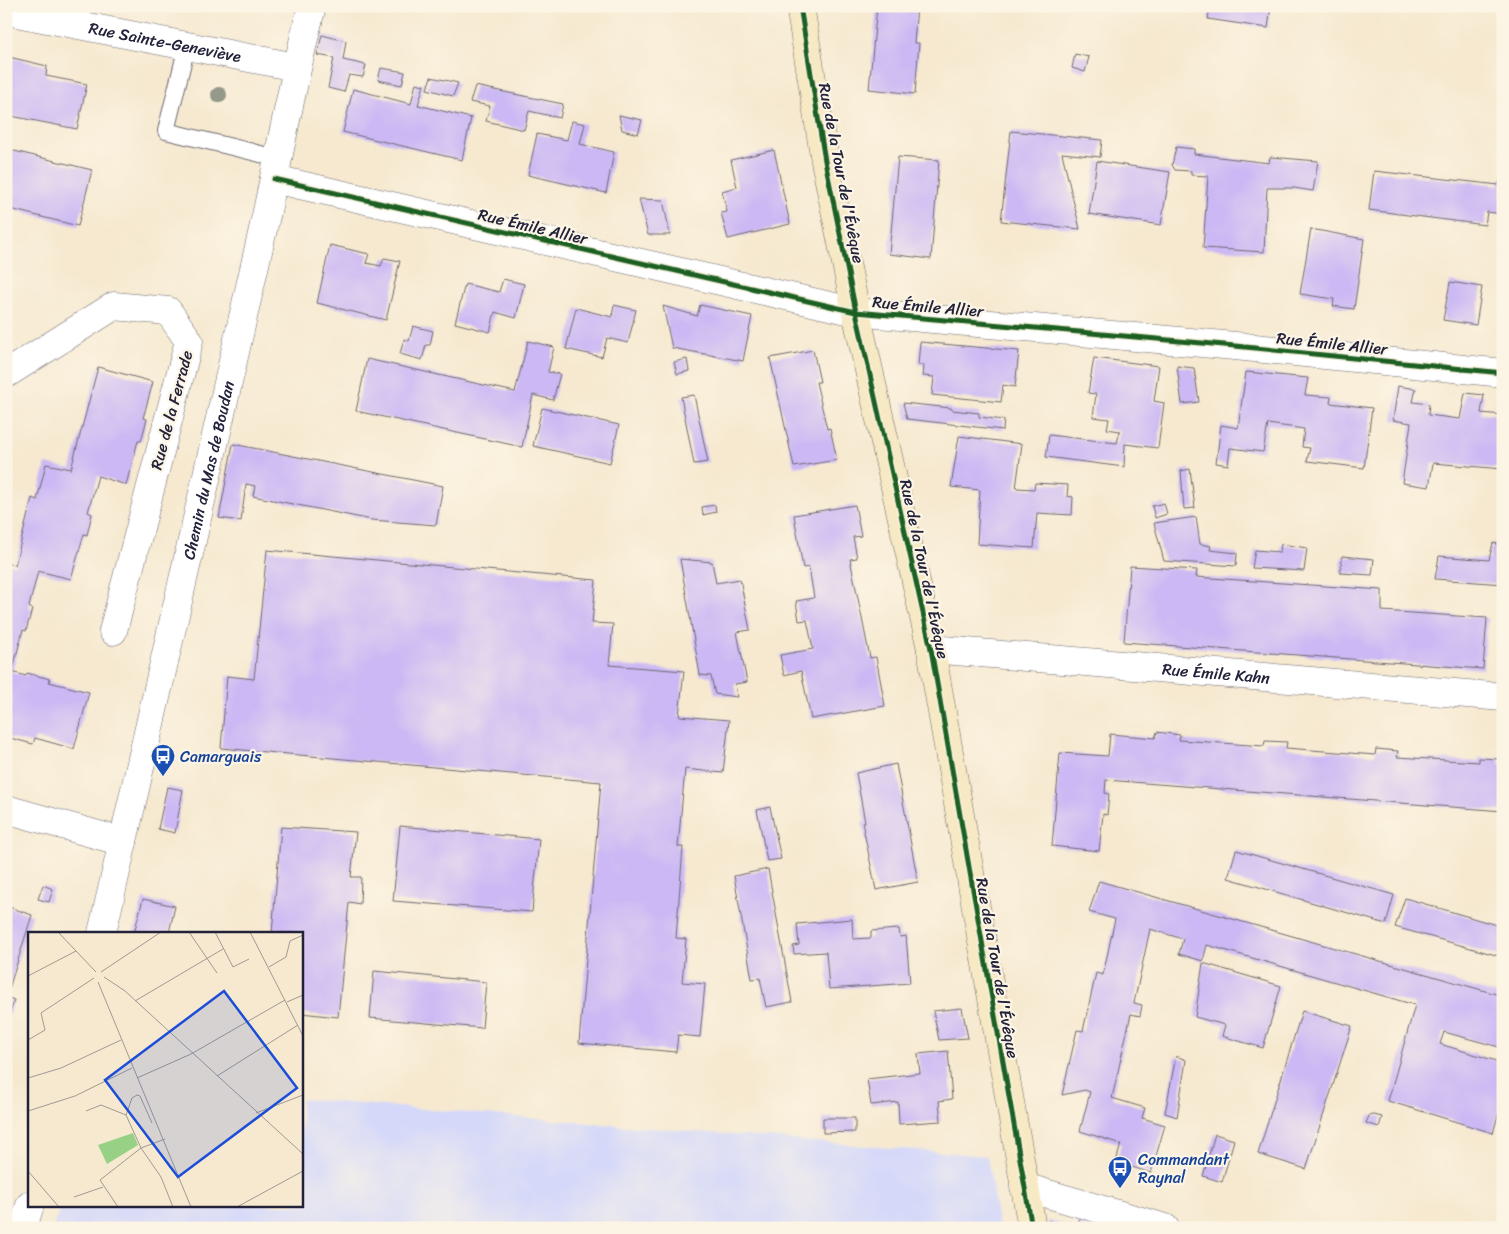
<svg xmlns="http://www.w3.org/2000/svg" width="1509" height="1234" font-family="Sriracha,sans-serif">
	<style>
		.built { fill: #d4d8f9 }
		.building { fill: #cbb8f4 }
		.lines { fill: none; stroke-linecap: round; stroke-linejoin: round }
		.lane-casing { stroke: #6c686f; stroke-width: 18 }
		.street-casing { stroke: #6c686f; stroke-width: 29 }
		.secondary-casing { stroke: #6c686f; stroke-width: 29 }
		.lane { stroke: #fff; stroke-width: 16 }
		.street { stroke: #fff; stroke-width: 28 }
		.secondary { stroke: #f6e9c3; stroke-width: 28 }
		.cycleway-casing { stroke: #fcf5e5; stroke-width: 8 }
		.cycleway { stroke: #1b5e20; stroke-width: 5 }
		.tree { fill: #95998a }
		.labels { text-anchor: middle; stroke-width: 4.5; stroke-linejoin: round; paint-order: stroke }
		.street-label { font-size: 16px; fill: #22223b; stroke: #fcf5e5 }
		.transit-label { font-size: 16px; fill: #164399; stroke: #fcf5e5; text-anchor: start }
		.inset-road { fill: none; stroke: #a19994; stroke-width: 1 }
		.view { fill: #1d4ed8; fill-opacity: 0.15; stroke: #1d4ed8; stroke-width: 2.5 }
		.inset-edge { fill: none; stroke: #22223b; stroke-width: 2.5 }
	</style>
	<rect width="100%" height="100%" fill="#fcf5e5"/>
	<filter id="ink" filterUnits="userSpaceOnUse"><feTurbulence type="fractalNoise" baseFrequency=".02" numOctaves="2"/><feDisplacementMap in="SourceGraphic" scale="10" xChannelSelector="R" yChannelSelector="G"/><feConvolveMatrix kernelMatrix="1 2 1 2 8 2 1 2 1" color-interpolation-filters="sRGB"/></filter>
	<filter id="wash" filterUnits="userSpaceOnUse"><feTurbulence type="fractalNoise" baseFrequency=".0096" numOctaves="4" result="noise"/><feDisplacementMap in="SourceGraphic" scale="20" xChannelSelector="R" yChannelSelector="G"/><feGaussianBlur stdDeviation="1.12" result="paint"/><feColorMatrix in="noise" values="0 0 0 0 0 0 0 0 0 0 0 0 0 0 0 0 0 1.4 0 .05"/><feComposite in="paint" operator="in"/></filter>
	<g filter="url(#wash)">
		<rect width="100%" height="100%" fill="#f6e9d0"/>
		<path class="built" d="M301,1099l686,57 12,72h-946l8,-23h240z"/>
		<g id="blocks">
			<path class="building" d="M365,6h17l-1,4z
				M877,6h40l-3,37h5l-4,51 -46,-5z
				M1210,6h61l-3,22 -60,-9z
				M322,35l24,6 -3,19 23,5 -3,12 -14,-2 -5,17 -16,-4 6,-30 -17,-3z
				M1075,54l14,3 -4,15 -13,-4z
				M9,57l38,9 -1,10 41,8 -10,45 -71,-14v-46z
				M381,68l24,4 -3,13 -24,-5z
				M431,77l27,6 -5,13 -26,-7z
				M416,83l8,2 -6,20 53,13 -9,42 -119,-28 10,-43 58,15z
				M475,86l88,18 -3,14 -31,-7 -5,19 -38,-9 4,-15 -20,-4z
				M619,115l23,5 -4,14 -16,-4z
				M572,121l13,3 -5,20 34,8 -8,41 -78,-18 9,-41 30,6z
				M1011,131l91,9 -2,17 -38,-4 18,76 -79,-8z
				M1176,147l18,2v5l75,9 1,-6 48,4 -5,30 -19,-3h-27l-3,64 -61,-4 5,-72 -17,-1v-4l-16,-1 -3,-5z
				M6,149l86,21 -14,56 -72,-18z
				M774,150l16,74 -62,15 -7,-26 6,-1 -5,-21 15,-4 -6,-27z
				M898,157l41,3 -8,99 -42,-5z
				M1097,161l73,11 -9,53 -72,-11z
				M1374,171l125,14 1,-6h3v35l-16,-2 -2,13 -116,-15z
				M639,199l24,1 7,35h-22z
				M1311,229l53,10 -10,70 -21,-3 1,-7 -34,-5z
				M330,245l39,9 -3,9 15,3 3,-8 16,3 -14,59 -69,-17z
				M503,279l21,5 -8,34 -21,-6 -5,20 -35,-9 10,-39 34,8z
				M1450,282l32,5 -6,38 -33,-5z
				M614,305l22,5 -8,33 -21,-5 -5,19 -36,-8 10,-41 36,9z
				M700,305l52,11 -9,45 -71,-13 -9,-42 34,10z
				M413,326l20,5 -3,14h-4l-4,15 -22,-6 4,-15 5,2z
				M528,341l26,6 -6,25 12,2 -7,26 -20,-5 -11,52 -166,-36 11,-52 148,33z
				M920,342l99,9 -4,36 -12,-2 -2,17 -69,-7 2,-18 -11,-1 1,-11h-6z
				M813,350l7,32h-4l11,47 3,-1 7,32 -43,7 -24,-109z
				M1094,358l65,8 -5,35 10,2 -6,45 -33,-4 -1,23 -78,-10 3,-22 68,8 3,-12 -13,-2 2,-10 -16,-2 3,-23 -8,-1z
				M687,359l2,12 -12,3 -3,-12z
				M1177,366l17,2 5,34 -17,2z
				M98,367l55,15 -10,36 4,1 -6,22h-3l-12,44 -28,-9 -10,36 4,2 -5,21 -3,-1 -13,45 -33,-8 -9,36 3,2 -6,22 -3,-1 -11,42 14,4 1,-3 23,6 -1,3 40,10 -15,57 -39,-11 -2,6 -27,-7v-174l9,2 17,-67 5,2 9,-36 25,5z
				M1246,372l62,6 -3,17 26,2 -1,6 42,5 -8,60 -57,-7 3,-13 -8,-1 2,-18 -36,-5 -5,28 -33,-4 -2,17 -12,-2 5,-38 17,3z
				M1398,386l18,3 -3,13 16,2 -1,11 32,4 5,-26 19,2 -3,18 22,2v54l-70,-6 -4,24 -27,-4 9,-60 -18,-3z
				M694,395l14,67 -14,2 -13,-67z
				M903,403l48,5 1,2 27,3v4l25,3 -1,10 -96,-11z
				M542,408l77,17 -9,38 -77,-17z
				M959,436l63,8 -6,44 18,1 1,-6 33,2 -1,11 6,1 -1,18 -35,-2 -3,35 -57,-4 3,-54 -29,-3z
				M233,444l210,42 -7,39 -64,-5 -119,-24 2,-10 -9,-2 -5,37 -22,-3z
				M1190,469l5,39 -11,1 -3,-38z
				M1164,503l3,11 -12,4 -3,-12z
				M715,505l1,7 -13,3 -1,-8z
				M855,505l6,31 -8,1 4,21 -7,1 20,99 6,-1 9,49 -74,13 -10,-48 -17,4 -4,-20 33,-6 -6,-29 -8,1 -3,-20 18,-3 -5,-31 -6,1 -9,-53z
				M1196,517l4,27 11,2 -1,4 27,3 -1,13 -72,-5 -10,-38z
				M1493,543l10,2v39l-68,-5 4,-23 50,4z
				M1281,544l26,4 -3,23 -52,-3 3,-18 25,2z
				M267,550l329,30 -4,43 21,1 -4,41 75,6 -5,45 50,4 -6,53 -38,-4 -7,78h5l-7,91 10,1 -4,43 23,2 -5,53 -22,-2 -2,17 -97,-9 22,-261 -380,-34 6,-72 27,3z
				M1342,556l32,3 -2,16 -32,-2z
				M680,559l32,3 4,21 24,-4 10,51 -13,2 10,50 -12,2 2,13 -22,-3 -4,-18 -11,-1z
				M1130,566l67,4 -1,7 186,13v21l105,7 -4,51 -359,-27z
				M1157,732l23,3 -1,5 85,6 1,-5 22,1 -1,6 89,7 1,-6 22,2 -1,6 82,5v-4l21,1v5h3v47l-397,-31 -1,13 4,1 -2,21 -4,-1 -4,37 -47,-5 8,-93 48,3 2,-22 45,4z
				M896,764l22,118 -42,8 -14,-68h3l-9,-49z
				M167,787l16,3 -8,43 -17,-4z
				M770,807l11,52 -14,2 -10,-51z
				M400,826l139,13 -7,73 -139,-11z
				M281,827l75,5 -5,45h10l-1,27 -11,-2 -11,115 -37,-4v-80h-29z
				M1236,850l158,45 -8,29 -158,-46z
				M768,869l24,133 -26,5 -6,-29 -8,1 -18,-103z
				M1099,881l404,115v52l-59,-16 -4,12 63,19v35l-10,35 -105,-32 27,-96 -208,-60 -4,16 -24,-7 4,-15 -33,-10 -16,74 8,2 -2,11 -9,-2 -19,84 33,10 -3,10 23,7 -14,48 -35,-11 5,-18 -41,-13 10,-39 -5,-2 -23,5 15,-65 6,1 13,-58 7,2 12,-56 -26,-7z
				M43,885l10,4 -4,13 -11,-3z
				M1405,898l98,29v30l-108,-30z
				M143,899l32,7 -6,27h-35z
				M6,906l26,9 -25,80h-1z
				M852,919l1,20 18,-1v-7l28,-2 1,8 6,-1 4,47 -81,6 -3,-37 -32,2 -1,-8 6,-1 -2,-21z
				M1203,963l78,23 -18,62 -41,-12 3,-11 -30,-8z
				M374,971l112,11 -4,46 -112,-10z
				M6,997l8,3 -7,24h-1z
				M962,1008l6,30 -29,2 -6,-29z
				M1302,1011l50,15 -46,143 -48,-15z
				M948,1051l4,48 -13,2 2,20 -42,3 -1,-22 -27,3 -4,-26 53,-6 -2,-19z
				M1176,1056l10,4 -9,57 -12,-4z
				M1370,1114l12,3 -3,10 -13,-4z
				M823,1118h32v14l-32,1z
				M1215,1134l19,6 -12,42 -19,-6z
				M1081,1214l41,14h-45z
				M1048,1221l24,6v1h-22z"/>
		</g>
	</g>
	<g filter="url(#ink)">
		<use href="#blocks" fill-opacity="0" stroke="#6c686f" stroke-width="1"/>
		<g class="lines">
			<defs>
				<path id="lane" d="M187,46l-21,85 111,27"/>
				<g id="street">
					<path id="s1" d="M6,11l290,56"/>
					<path d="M274,179l582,133 379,34 268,27"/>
					<path d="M6,374l108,-68 54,5 21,30 -76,290"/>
					<path id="s2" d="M931,649l572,48"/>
					<path d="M6,809l117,33"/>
					<path id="s3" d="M102,933c55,-236 108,-472 162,-708 16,-73 29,-146 48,-219"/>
					<path d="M1024,1187l141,41"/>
					<path d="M23,1228l7,-23"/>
				</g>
				<path id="secondary" d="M800,6l25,155 31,151 75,337 101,579"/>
			</defs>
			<use href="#lane" class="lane-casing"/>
			<use href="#street" class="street-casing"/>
			<use href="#secondary" class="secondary-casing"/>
			<use href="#lane" class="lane"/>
			<use href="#street" class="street"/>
			<use href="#secondary" class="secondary"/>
			<defs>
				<path id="cycleway" d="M800,6l25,155 31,151 75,337 101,579
					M274,179l582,133 379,34 268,27"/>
			</defs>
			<use href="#cycleway" class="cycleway-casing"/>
			<use href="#cycleway" class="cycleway"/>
		</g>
		<circle class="tree" cx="219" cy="95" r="8"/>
	</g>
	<defs>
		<symbol id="bus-pin" viewBox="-11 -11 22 30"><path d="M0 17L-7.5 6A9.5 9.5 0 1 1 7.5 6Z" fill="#1a4fb4" stroke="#fcf5e5"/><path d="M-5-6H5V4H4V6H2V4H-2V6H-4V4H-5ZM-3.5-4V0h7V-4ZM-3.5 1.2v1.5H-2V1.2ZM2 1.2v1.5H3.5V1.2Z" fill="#fff"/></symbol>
	</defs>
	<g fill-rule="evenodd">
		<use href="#bus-pin" x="149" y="742" width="28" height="38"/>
		<use href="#bus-pin" x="1106" y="1154" width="28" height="38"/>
	</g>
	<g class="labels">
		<g class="street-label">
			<text dy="6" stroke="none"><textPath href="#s1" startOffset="162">Rue Sainte-Geneviève</textPath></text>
			<text transform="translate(842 173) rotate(79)" y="6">Rue de la Tour de l'Évêque</text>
			<text transform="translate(533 226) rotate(13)" y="6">Rue Émile Allier</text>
			<text transform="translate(928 306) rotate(5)" y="6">Rue Émile Allier</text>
			<text transform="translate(1332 343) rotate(6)" y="6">Rue Émile Allier</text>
			<text transform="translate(171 410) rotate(-75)" y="6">Rue de la Ferrade</text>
			<text dy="6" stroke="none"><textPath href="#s3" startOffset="475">Chemin du Mas de Boudan</textPath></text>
			<text transform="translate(925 569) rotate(78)" y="6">Rue de la Tour de l'Évêque</text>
			<text dy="6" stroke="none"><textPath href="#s2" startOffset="286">Rue Émile Kahn</textPath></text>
			<text transform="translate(998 968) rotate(80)" y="6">Rue de la Tour de l'Évêque</text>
		</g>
		<g class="transit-label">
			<text x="180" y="762">Camarguais</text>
			<text x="1138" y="1165">Commandant<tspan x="1138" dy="18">Raynal</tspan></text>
		</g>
	</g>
	<g transform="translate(28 932)">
		<rect width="275" height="275" fill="#f6e9d0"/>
		<path d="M105,201l5,12 -31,19 -9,-19z" fill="#97d185"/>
		<path class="inset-road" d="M30,0l38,40M161,0l28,41M187,0l18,35 16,-8M222,0l53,104M241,35l17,-10 4,-16 13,-6M73,40l60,-40M0,44l48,-25M76,45l21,14 178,163M70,50l93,225M107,69l88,-52M259,70l16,-7M0,108l17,-10 -4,-17 53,-35M189,144l81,-51M0,146l33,-10 60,-28M109,146l54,-24 94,-54M0,179l47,-15 57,-28M58,179l15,-6 25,10 15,33 20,29 12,30M228,181l47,-18M98,183l6,-17 5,-3 3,1 12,27M0,239l31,36M46,265l29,-10M90,275l-18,-27 41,-32 24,-9M209,275l66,-36"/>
		<path class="view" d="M196,59l73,97 -119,89 -73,-97z"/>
		<rect width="275" height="275" class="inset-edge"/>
	</g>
	<rect width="1509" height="1234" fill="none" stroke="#fcf5e5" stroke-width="25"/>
</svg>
